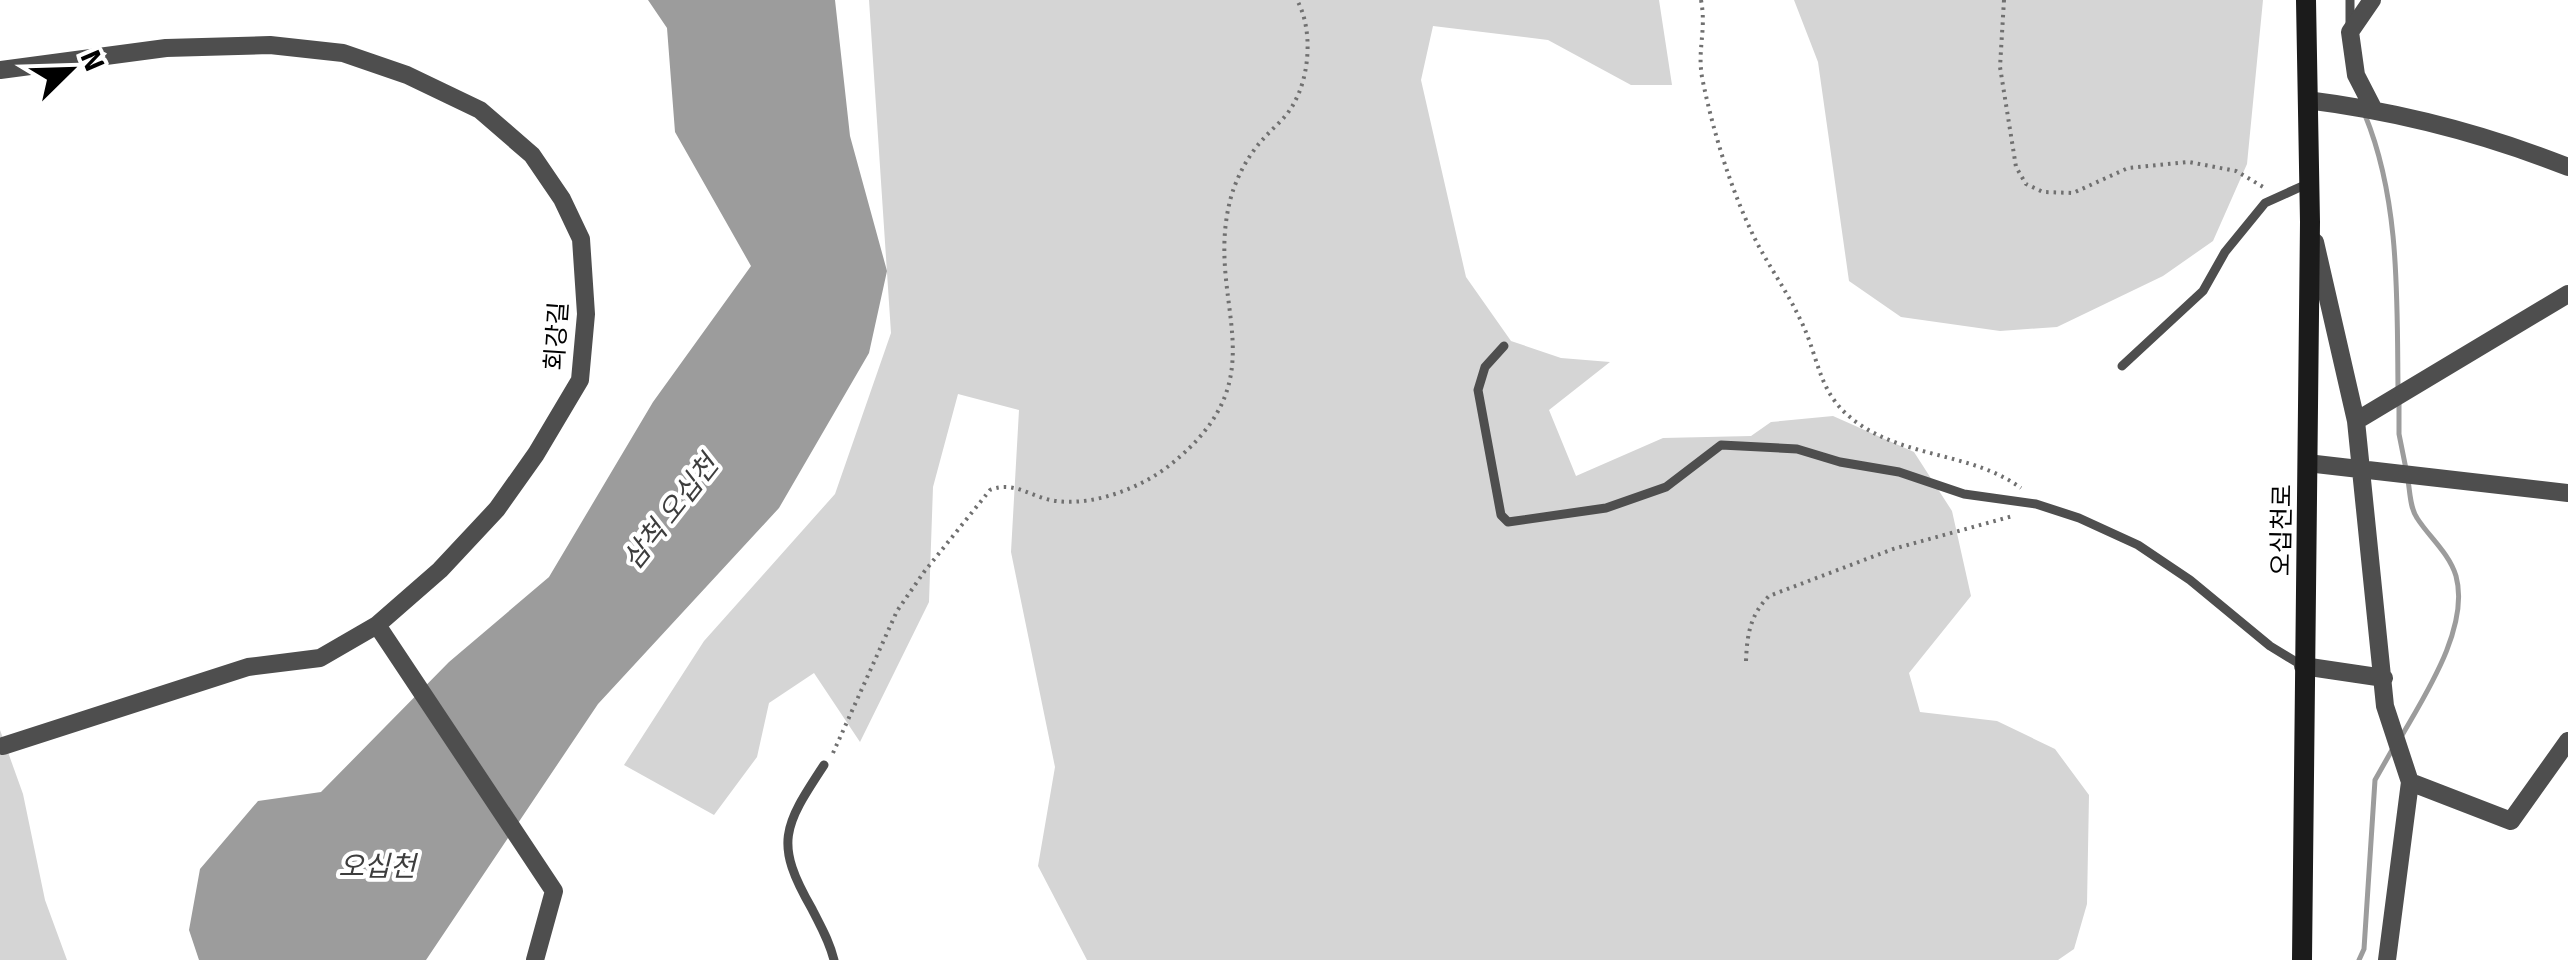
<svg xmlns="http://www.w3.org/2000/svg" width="2568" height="960" font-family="Signika,'Noto Sans KR',sans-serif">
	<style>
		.green { fill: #d5d5d5 }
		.water { fill: #9c9c9c }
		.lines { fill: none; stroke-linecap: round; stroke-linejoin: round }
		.stream { stroke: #9c9c9c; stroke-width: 5 }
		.path { stroke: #707070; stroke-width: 4; stroke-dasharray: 2.5 5; stroke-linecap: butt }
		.lane { stroke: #4e4e4e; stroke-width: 9 }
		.street { stroke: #4e4e4e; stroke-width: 18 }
		.secondary { stroke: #1b1b1b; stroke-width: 20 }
		.labels { text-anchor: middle; stroke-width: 8; stroke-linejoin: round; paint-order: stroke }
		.street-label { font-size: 25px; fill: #000; stroke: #fff }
		.water-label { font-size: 28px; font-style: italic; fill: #3d3d3d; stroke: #fff }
	</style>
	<rect width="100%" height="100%" fill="#fff"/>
	<path class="green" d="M869,0h790l13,85h-41l-83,-45 -115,-14 -12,54 45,197 45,64 50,17 49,4 -61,48 27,66 87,-38 88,-2 20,-14 62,-6 81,36 38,59 19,85 -62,77 11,39 77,9 58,28 34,46 -2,109 -13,45 -16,11h-971l-49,-94 17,-99 -44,-215 8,-142 -61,-16 -25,93 -4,115 -69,140 -46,-69 -45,30 -12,54 -43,58 -90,-50 80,-124 131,-147 56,-161z
		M1794,0h469l-16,164 -34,77 -50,35 -106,51 -57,4 -99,-14 -52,-36 -31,-219z
		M0,730l23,64 22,106 22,60h-67z"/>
	<path class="water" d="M648,0h187l15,136 37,135 -18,82 -90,155 -181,196 -172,256h-227l-10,-30 11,-61 58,-68 63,-9 128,-130 100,-85 104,-175 98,-136 -76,-134 -8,-104z"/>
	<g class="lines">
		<path class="stream" d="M2365,115c35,85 32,183 33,274
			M2399,400v34l7,35
			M2401,737c24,-42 69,-110 55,-161 -7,-23 -27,-39 -39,-58 -7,-10 -7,-26 -9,-38
			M2359,960l5,-11 11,-169 17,-30"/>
		<path class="path" d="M1701,0c6,32 -5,51 2,82 11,53 29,111 53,159 14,27 32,52 45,80 20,41 16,74 58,103 49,34 114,29 162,64
			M2004,0l-4,67 16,100 10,17 17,8 30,1 55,-25 61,-6 47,9 29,17
			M1746,661c1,-26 4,-46 23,-65l124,-47 120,-33
			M833,753l64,-142 27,-39 66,-82c24,-10 42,8 66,11 38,5 85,-13 114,-36 114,-91 32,-161 61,-268 6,-21 18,-43 33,-59 10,-11 23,-21 30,-35 16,-28 19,-74 3,-103"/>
		<path class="lane" d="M2350,27v-27
			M1504,346l-19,21 -7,23 23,125 7,7 98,-14 60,-21 55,-42 76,4 43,13 59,10 65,22 72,10 43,14 59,27 52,35 80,66 33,20
			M2122,366l81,-75 22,-39 40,-49 42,-19
			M824,765c-41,62 -50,78 -12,144 9,18 17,31 22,51"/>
		<path class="street" d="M2372,0l-22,32 6,43 17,33
			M0,70l166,-22 104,-3 73,8 64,22 73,35 52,45 30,44 19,40 5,75 -6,66 -44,74 -39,55 -57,61 -63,55 -57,33 -72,9 -245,79
			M2307,100c88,11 178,34 261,67
			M2315,242l41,179 29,285 25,76 -23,178
			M2356,421l212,-127
			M2307,463l261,30
			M377,625l177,266 -19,69
			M2303,666l81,12
			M2410,782l101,39 57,-80"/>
		<path class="secondary" d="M2302,960l8,-738 -4,-222"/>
	</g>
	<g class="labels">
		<g class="street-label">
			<text transform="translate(556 336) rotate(-86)" y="9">회강길</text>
			<text transform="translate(2281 530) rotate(-89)" y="9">오십천로</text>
		</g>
		<g class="water-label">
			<text transform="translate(670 512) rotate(-52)" y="10">삼척 오십천</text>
			<text x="377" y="876">오십천</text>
		</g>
	</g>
	<g transform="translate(70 70) rotate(67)" stroke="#ffffff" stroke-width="8" paint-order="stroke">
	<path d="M0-8L18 38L0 25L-18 38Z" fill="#000000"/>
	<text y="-15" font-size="28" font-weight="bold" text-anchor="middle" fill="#000000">N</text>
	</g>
</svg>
